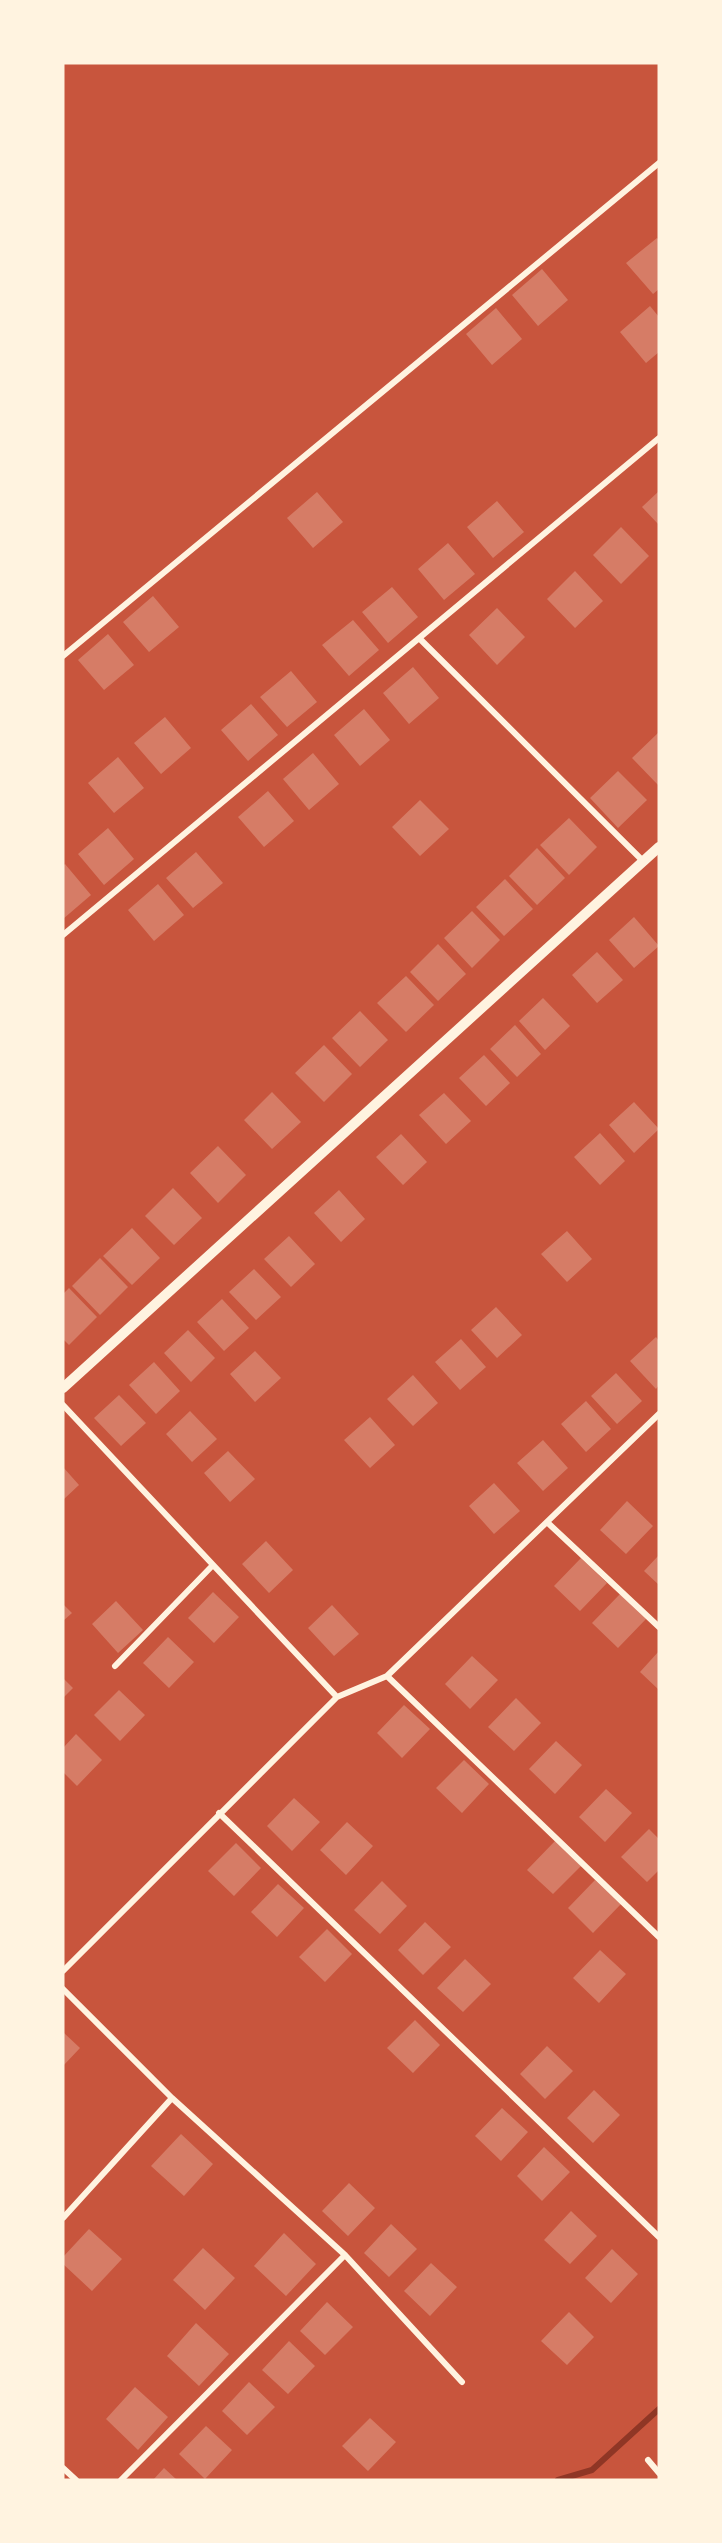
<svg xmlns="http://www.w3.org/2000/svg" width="722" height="2543" font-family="'Source Sans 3',sans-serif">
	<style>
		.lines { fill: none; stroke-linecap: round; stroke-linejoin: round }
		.stream { stroke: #8f3625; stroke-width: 6 }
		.building { fill: #d67c66 }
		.minor { stroke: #fff3e0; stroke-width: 6 }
		.tertiary { stroke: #fff3e0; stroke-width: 10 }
	</style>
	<rect width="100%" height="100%" fill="#c8553d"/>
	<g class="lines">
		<path class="stream" d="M558,2480l34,-10 67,-61"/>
	</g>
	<path class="building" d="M657,238l2,2v49l-6,5 -27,-31z
		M542,269l26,31 -30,26 -26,-31z
		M650,306l9,11v35l-13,11 -26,-31z
		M496,308l26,31 -30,26 -26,-31z
		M659,491v34l-17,-18z
		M317,492l26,30 -30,26 -26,-30z
		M497,501l27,31 -31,26 -26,-31z
		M621,527l28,29 -28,28 -28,-29z
		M448,543l27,31 -31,26 -26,-31z
		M575,571l28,30 -28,27 -28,-29z
		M392,587l26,30 -30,26 -26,-31z
		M153,596l26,31 -30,25 -26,-30z
		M497,608l28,29 -28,28 -28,-30z
		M353,620l26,30 -30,26 -27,-31z
		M108,634l26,31 -30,25 -26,-30z
		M413,667l26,31 -30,26 -26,-31z
		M291,671l26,31 -30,25 -27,-30z
		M251,704l27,31 -30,26 -27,-31z
		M364,709l26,31 -30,26 -26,-31z
		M165,717l26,31 -30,26 -27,-31z
		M659,732v54l-27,-28z
		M313,753l26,31 -30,26 -26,-31z
		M118,757l26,31 -30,25 -26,-30z
		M618,771l29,29 -29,28 -28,-30z
		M268,791l26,30 -30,26 -26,-30z
		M420,800l29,29 -29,27 -28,-29z
		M569,818l28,29 -28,28 -29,-30z
		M108,828l26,31 -30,26 -26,-31z
		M537,848l28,30 -28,27 -28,-29z
		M196,852l27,31 -30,25 -27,-30z
		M65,864l26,31 -28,24v-53z
		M505,879l28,30 -29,27 -28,-29z
		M158,884l26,31 -30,26 -26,-31z
		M472,911l28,29 -28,28 -28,-30z
		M634,917l25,29 -25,22 -25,-28z
		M438,944l28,30 -28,27 -28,-29z
		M597,952l26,28 -26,23 -25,-28z
		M406,976l28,29 -28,27 -29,-29z
		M543,998l27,28 -25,24 -26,-29z
		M360,1011l28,29 -28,27 -28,-29z
		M515,1025l26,29 -24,23 -27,-28z
		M324,1045l28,29 -28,28 -29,-29z
		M484,1055l26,28 -24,23 -27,-28z
		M272,1092l29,30 -29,27 -28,-29z
		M444,1093l27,28 -25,23 -27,-29z
		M634,1102l25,27 -25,24 -25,-28z
		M600,1133l25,28 -25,24 -26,-28z
		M401,1134l26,28 -24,23 -27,-28z
		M218,1146l28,29 -28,28 -28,-30z
		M173,1188l29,30 -28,27 -29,-29z
		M339,1190l26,29 -24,23 -27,-29z
		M132,1228l28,30 -28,27 -29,-29z
		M567,1231l25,28 -25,23 -26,-28z
		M289,1236l26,28 -24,23 -27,-28z
		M100,1258l28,29 -28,28 -28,-29z
		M254,1269l27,28 -25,23 -27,-28z
		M69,1288l28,29 -28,28 -6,-6v-45z
		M222,1299l27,29 -25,23 -27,-29z
		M496,1307l26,28 -25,23 -26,-28z
		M188,1330l27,28 -24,24 -27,-29z
		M656,1337l3,4v44l-3,4 -26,-28z
		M461,1339l25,28 -26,23 -25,-28z
		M255,1351l26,27 -26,24 -25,-28z
		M154,1362l26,29 -24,23 -27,-29z
		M616,1373l26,28 -25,23 -26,-28z
		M413,1375l25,28 -25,23 -26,-27z
		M119,1395l27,28 -25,23 -27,-28z
		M586,1401l25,28 -25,23 -25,-28z
		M190,1411l27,28 -25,23 -26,-28z
		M370,1417l25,28 -25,23 -26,-28z
		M543,1440l25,28 -25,23 -26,-28z
		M228,1451l27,28 -25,23 -26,-29z
		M63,1467l16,18 -16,15z
		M494,1483l26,28 -26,23 -25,-28z
		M627,1501l26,25 -27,28 -26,-24z
		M266,1541l27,29 -24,23 -27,-29z
		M659,1555v30l-15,-14z
		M581,1558l26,25 -27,28 -26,-25z
		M213,1592l26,25 -25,26 -26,-25z
		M620,1594l26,25 -28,29 -26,-25z
		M116,1601l27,29 -25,23 -26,-29z
		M63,1604l9,9 -9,8z
		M332,1605l27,29 -25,22 -26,-28z
		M168,1637l26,25 -25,26 -26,-25z
		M659,1651v39l-19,-18z
		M472,1656l26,24 -28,29 -25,-25z
		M63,1678l10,10 -10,10z
		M119,1690l26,25 -25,26 -26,-26z
		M516,1698l25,25 -27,28 -26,-24z
		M404,1705l26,24 -28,29 -25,-25z
		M76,1734l26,26 -25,26 -14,-14v-24z
		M556,1741l26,24 -27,29 -26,-25z
		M464,1760l25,24 -27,29 -26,-25z
		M606,1789l26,24 -27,29 -26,-25z
		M294,1798l26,24 -28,29 -25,-25z
		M347,1822l26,24 -27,29 -26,-25z
		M649,1829l10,10v31l-12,12 -26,-25z
		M555,1841l26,25 -28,28 -26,-24z
		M236,1843l25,25 -27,28 -26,-25z
		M595,1880l26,24 -28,29 -25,-25z
		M382,1881l25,25 -27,28 -26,-24z
		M278,1884l26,24 -27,29 -26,-25z
		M425,1922l26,25 -28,28 -25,-25z
		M327,1929l25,25 -27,28 -26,-25z
		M600,1950l26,24 -27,29 -26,-25z
		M465,1959l26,25 -28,28 -26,-24z
		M415,2020l25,25 -27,28 -26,-25z
		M63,2032l17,16 -17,18z
		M547,2046l26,25 -28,28 -25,-25z
		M594,2090l26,25 -27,28 -26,-25z
		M502,2108l26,24 -27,29 -26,-25z
		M181,2134l32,30 -29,32 -33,-30z
		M544,2147l26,25 -28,29 -25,-25z
		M349,2183l26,25 -27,28 -26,-25z
		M571,2211l26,25 -27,28 -26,-24z
		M391,2224l26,25 -28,28 -25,-24z
		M89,2229l33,30 -30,32 -29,-27v-7z
		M284,2233l32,31 -30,32 -32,-30z
		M203,2248l32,30 -30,32 -32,-30z
		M612,2249l26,25 -27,29 -26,-25z
		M431,2263l26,24 -27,29 -26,-25z
		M327,2302l26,25 -28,28 -25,-24z
		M569,2312l25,25 -27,28 -26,-24z
		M196,2323l33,31 -30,32 -32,-30z
		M289,2341l26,25 -27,28 -26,-24z
		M249,2382l26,25 -28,28 -25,-24z
		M135,2387l33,30 -30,33 -32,-31z
		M370,2418l26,24 -28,29 -26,-25z
		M206,2426l26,24 -27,29 -26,-25z
		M164,2468l13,12h-24z"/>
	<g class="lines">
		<path class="minor" d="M419,638l224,223
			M63,656l596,-493
			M63,935l596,-497
			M63,1405l274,292
			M548,1523l111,104
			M115,1666l98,-101
			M387,1676l272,261
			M219,1813l440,424
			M63,1971l274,-274 50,-21 272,-262
			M63,1989l109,109 173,157 117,127
			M63,2218l109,-120
			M648,2460l11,13
			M63,2468l13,12
			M121,2480l224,-225"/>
		<path class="tertiary" d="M63,1388l596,-541"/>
	</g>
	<rect width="722" height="2543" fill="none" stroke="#fff3e0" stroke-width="129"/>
</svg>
